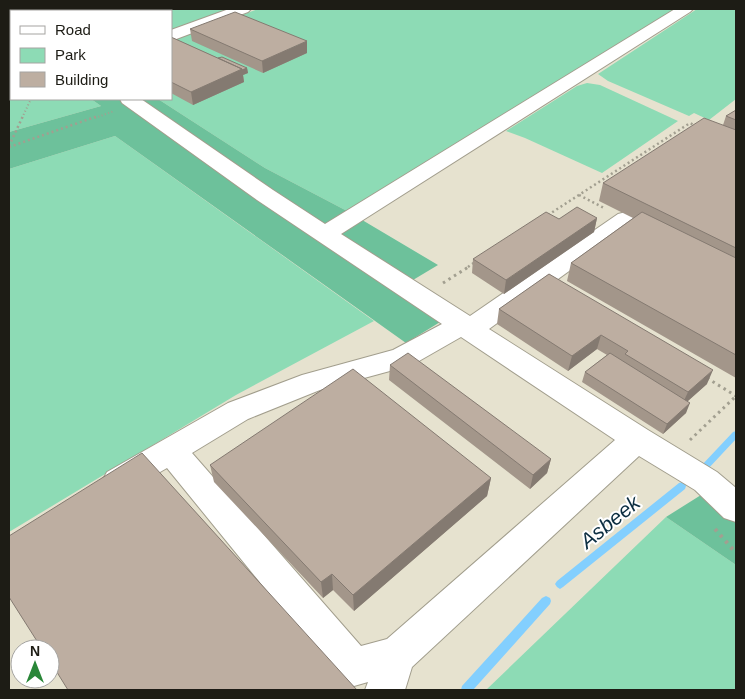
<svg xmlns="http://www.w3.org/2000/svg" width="745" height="699" font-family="Arial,sans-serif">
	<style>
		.green { fill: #8ddbb5 }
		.forest { fill: #6dc19b }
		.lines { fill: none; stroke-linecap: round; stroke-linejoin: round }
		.stream { fill: #83cffe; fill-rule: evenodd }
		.minor-casing { stroke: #a29e8d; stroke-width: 2 }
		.path-far3 { stroke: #a29f90; stroke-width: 2; stroke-dasharray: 1 2.5; stroke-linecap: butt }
		.path-far2 { stroke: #a29f90; stroke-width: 2.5; stroke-dasharray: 2 3; stroke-linecap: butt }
		.path-far1 { stroke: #a29f90; stroke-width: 3; stroke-dasharray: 2.5 4; stroke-linecap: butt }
		.path { stroke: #a29f90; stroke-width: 4; stroke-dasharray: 3 5; stroke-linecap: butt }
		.minor { fill: #fff; fill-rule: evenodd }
		.wall { fill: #a3968a }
		.shaded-wall { fill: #847a71 }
		.building { fill: #bdaea1; stroke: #847a71 }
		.labels { text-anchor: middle; stroke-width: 4; stroke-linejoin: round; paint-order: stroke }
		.near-water-label { font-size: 21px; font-style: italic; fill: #0c2e41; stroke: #fff }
	</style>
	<rect width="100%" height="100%" fill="#e6e2cf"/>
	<path class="green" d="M31,9h201l-61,22v-20h-137z
		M258,9h417l-183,115 -145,87 -82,-43 -107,-69h13v-58z
		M697,9h39v90l-27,21 -15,-7 -5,3 -81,-35 -10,-7z
		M9,42l2,2v55h80l10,7 -92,26z
		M587,83l13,2 78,36 -76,52 -77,-35 -19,-7 71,-45z
		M115,136l259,185 -138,74 -227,137v-363z
		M666,517l70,48v125h-250z"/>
	<path class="forest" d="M91,99h67l107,69 82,43 91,54 -35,21 42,33 -39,24 -291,-207 -106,33v-37l92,-26z
		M701,495l35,11v59l-70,-48z"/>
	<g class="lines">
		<path class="stream" d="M736,431v8l-29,31 -3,2 -3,-2 -1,-2 1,-2 32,-34z
			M682,482l3,1 1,3 -1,3 -122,98 -3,2 -3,-2 -2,-3 2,-3 122,-98z
			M546,596l4,2 1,3 -1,3 -77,86h-12l1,-4 80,-88z"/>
		<defs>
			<path id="minor" d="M229,9h22l-3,3 -77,29v-11z
				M675,9h18l-3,3 -349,222 129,82 148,-102 8,-2 8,2 3,5 -3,5 -145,105 159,101 69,42 19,16v34l-12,-4 -29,-28 -56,-34 -227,211 -7,23h-40l3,-8 -14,4 -14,-5 -173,-213 -38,22 -11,4 -11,-4 -5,-9 5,-9 121,-69 74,-28 91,-25 49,-26 -185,-124 -135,-97 -2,-4h21l132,91 52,34zM461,337l154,103 -228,199 -26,7 -169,-193 56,-34 72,-29 92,-25z"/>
		</defs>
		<use href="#minor" class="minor-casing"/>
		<path class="path-far3" d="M9,20l2,1
			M22,118l9,-19
			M95,118l19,-7"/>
		<path class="path-far2" d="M9,146l14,-30
			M9,147l89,-31
			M579,195l25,13
			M548,215l142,-92 6,3
			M468,267l7,-5"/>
		<path class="path-far1" d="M443,283l27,-17
			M707,378l29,18
			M690,440l46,-44"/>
		<path class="path" d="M715,529l21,24"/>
		<use href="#minor" class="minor"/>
	</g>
	<path class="wall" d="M13,9h30v2h-27z
		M190,29l117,24 -44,20 -71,-32z
		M171,37l47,21 29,10 1,5 -5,2 1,7 -51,23 -22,-12z
		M736,110v268l-169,-97 4,-18 62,-45 -34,-17 4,-18 120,-58 3,-9z
		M597,218l-3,14 -90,62 -32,-21 1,-14 86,-40z
		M549,274l158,110 -19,17 -2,12 -23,21 -81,-52 3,-10 22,-17 -10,-6 -29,22 -71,-47 2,-15z
		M390,365l161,94 -4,14 -17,16 -141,-109z
		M210,465l281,13 -4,18 -133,115 -21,-21 -10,8 -109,-116z"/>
	<path class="shaded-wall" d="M41,9h2v2h-10z
		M307,41v12l-44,20 -1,-12z
		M247,68l1,5 -5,2 1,7 -51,23 -2,-13 51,-23z
		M597,218l-3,14 -90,62 2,-14z
		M601,335l-4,14 -29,22 4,-15z
		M713,370l-6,14 -26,23 7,-15z
		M690,403l-4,10 -23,21 4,-10z
		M551,459l-4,14 -17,16 3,-14z
		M491,478l-4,18 -133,115 -1,-16z
		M332,574l1,16 -10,8 -2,-16z"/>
	<path class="building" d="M17,9h24l-8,2h-12z
		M235,12l72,29 -45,20 -72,-32z
		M171,37l71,32 -51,23 -20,-10z
		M222,57l25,11 -5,2v-1l-24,-11z
		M736,110v10l-10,-4z
		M704,118l32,12v118l-133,-65z
		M577,207l20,11 -91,62 -33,-21 73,-47 13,7z
		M642,212l94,46v97l-165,-92z
		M549,274l164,96 -25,22 -63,-38 3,-3 -27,-16 -29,21 -73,-47z
		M408,353l143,106 -18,16 -143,-110z
		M610,353l80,50 -23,21 -82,-52z
		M353,369l138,109 -138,117 -21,-21 -11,8 -111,-117z
		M142,453l215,237h-289l-18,-29v-12h-8l-33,-52v-61z"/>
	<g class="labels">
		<g class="near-water-label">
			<text transform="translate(610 522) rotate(-39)" y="7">Asbeek</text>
		</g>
	</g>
	<rect width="745" height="699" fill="none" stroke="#1d1c15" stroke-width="20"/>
	<rect x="10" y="10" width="162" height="90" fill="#ffffff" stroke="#a5a4a1"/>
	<rect x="20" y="26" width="25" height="8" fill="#ffffff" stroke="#a5a4a1"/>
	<text x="55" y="35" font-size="15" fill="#1d1c15">Road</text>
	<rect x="20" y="48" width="25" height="15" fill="#8ddbb5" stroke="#a5a4a1"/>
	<text x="55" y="60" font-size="15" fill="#1d1c15">Park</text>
	<rect x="20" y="72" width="25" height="15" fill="#bdaea1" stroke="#a5a4a1"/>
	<text x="55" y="85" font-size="15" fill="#1d1c15">Building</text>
	<g transform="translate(35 664)"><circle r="24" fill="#ffffff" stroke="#a5a4a1"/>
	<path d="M0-4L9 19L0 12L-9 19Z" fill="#298638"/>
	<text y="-8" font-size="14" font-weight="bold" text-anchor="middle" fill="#1d1c15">N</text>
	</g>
</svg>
